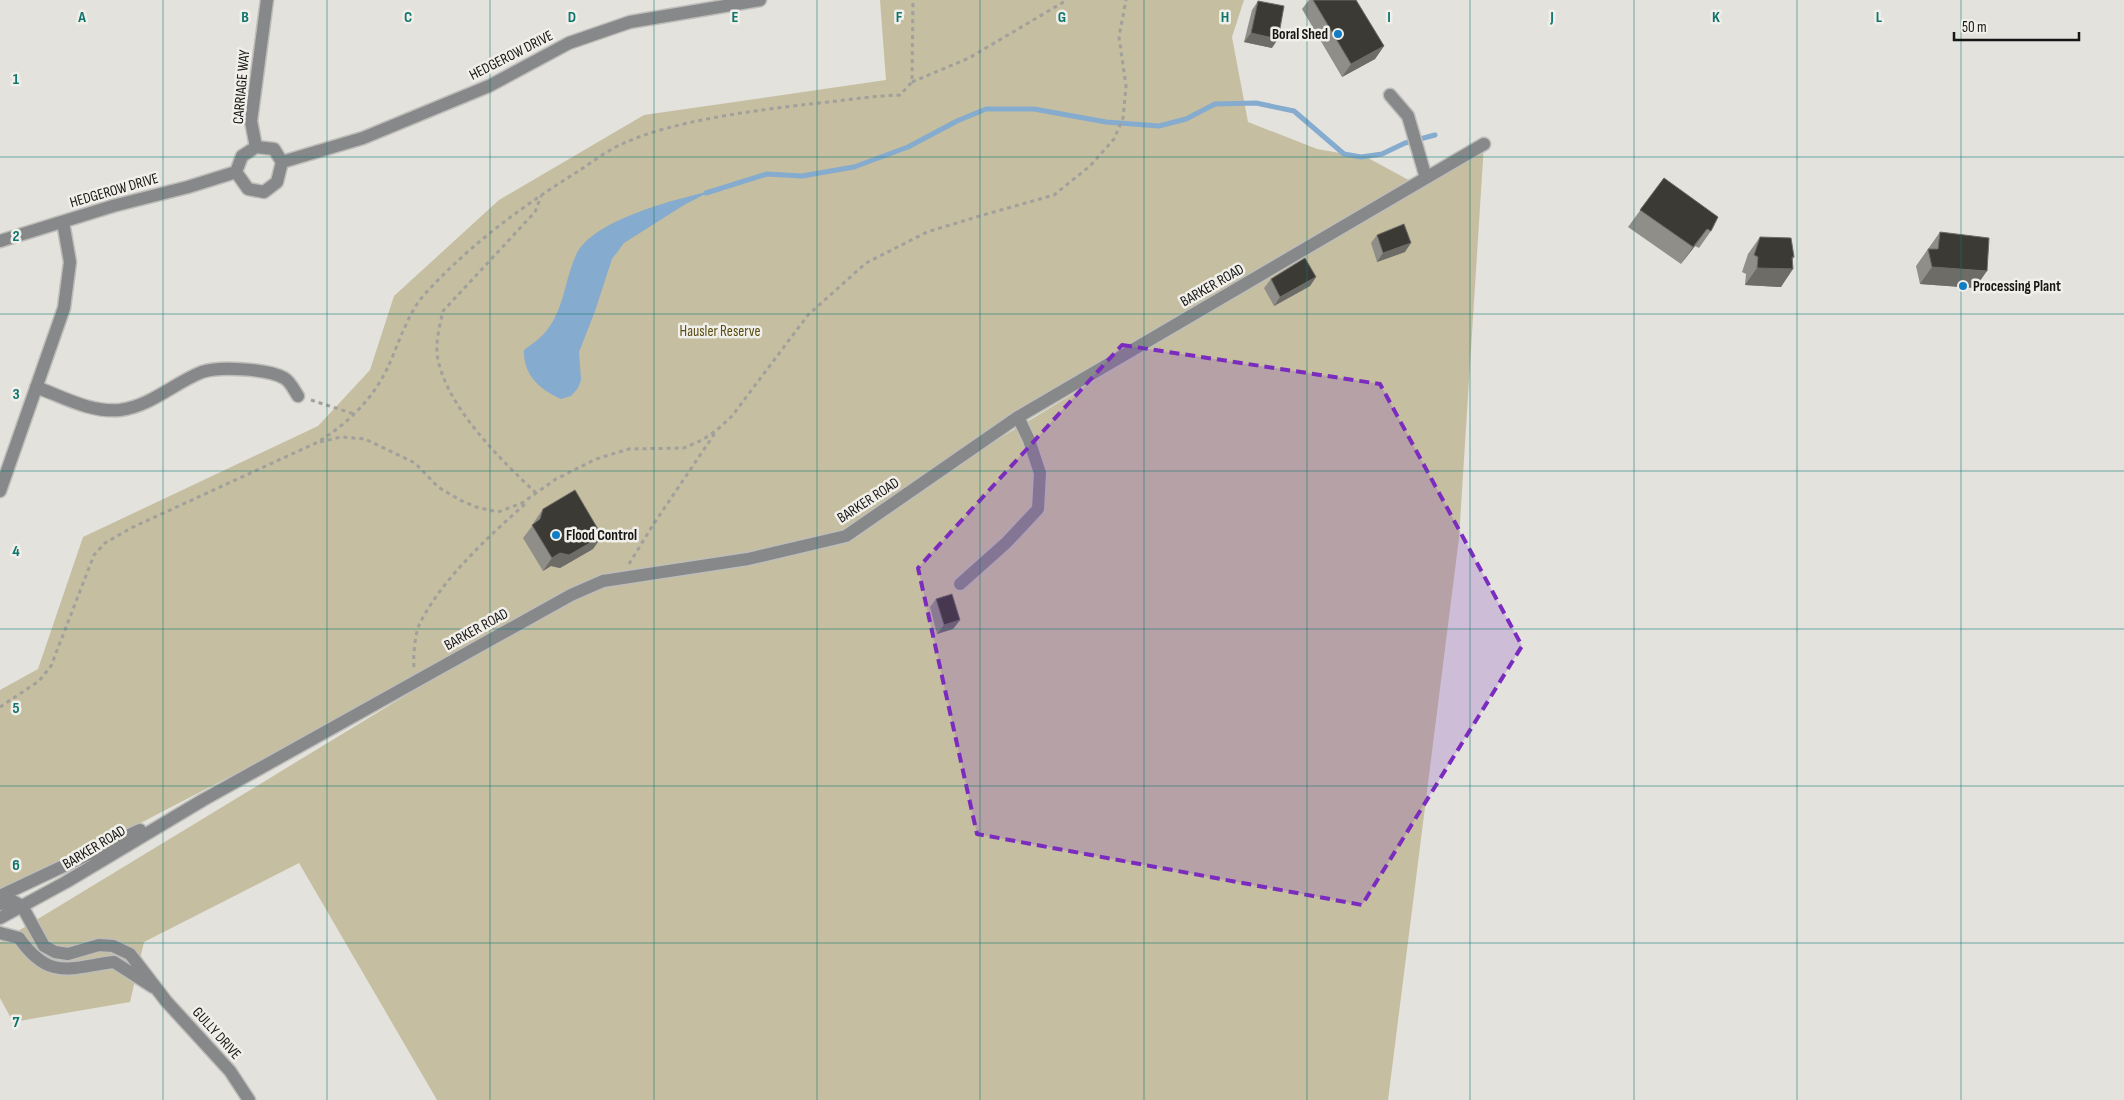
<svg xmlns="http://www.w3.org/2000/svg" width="2124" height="1100" font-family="'Sofia Sans Condensed',sans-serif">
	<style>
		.green { fill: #c5bea0 }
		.water { fill: #85abcf }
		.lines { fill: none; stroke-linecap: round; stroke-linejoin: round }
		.stream { stroke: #85abcf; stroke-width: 5 }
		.minor-casing { stroke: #bebdb9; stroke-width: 15 }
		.path { stroke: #a1a09c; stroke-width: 3; stroke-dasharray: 4 4; stroke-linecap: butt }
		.minor { stroke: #86888a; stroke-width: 12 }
		.wall { fill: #8f8e89 }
		.shaded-wall { fill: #6d6c67 }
		.building { fill: #3b3a35; stroke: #6d6c67 }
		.marked { fill: #7b2cbf; fill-opacity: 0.2; stroke: #7b2cbf; stroke-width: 4; stroke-dasharray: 10 6; stroke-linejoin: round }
		.grid { fill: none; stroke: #0f766e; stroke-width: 1; stroke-opacity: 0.55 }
		.poi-dot { fill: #117dc7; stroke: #f1efea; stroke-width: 2 }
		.labels { text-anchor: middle; stroke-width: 5; stroke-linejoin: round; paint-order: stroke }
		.poi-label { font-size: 15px; font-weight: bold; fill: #171614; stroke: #f1efea; text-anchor: start }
		.street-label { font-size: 15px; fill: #171614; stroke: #f1efea }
		.park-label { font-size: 15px; fill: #594c12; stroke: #f1efea }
		.grid-label { font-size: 16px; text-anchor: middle; font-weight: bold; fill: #0f766e; stroke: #f1efea; stroke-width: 5; stroke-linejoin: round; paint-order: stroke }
	</style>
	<rect width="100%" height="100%" fill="#e3e2dd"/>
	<path class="green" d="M880,0h364l-12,37 16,85 69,27 51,9 48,26 -398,233 -113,79 579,-352 -25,394 -71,562h-951l-138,-237 -155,79 -14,60 -117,20 -13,-24v-56l525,-319 -525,273v-206l38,-21 45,-132 235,-111 52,-56 24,-74 105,-96 145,-85 242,-35z"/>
	<path class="water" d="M711,191l-27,14 -60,38 -12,16 -17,52 -16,41 2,28 -3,8 -7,8 -10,3c-21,-9 -38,-24 -37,-49 8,-6 17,-12 23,-20 17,-21 18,-51 29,-75 16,-35 100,-56 135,-64z"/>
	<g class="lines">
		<path class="stream" d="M706,193l61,-19 35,2 52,-9 54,-20 49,-26 29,-12h48l72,13 53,4 27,-7 29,-15 41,-1 38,8 50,43 17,3 21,-3 23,-11 30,-8"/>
		<defs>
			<path id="minor" d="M1390,95l18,21 18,62
				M256,147l-5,-26 16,-121
				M256,147l18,2 8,13 -5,20 -13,10 -16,-3 -12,-17 6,-16z
				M282,162l81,-24 126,-52 80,-43 61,-21 130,-22
				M0,241l113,-35 75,-19 48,-15
				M36,387c27,10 55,26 84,23 31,-4 54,-27 82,-38 18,-6 66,-3 82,6 6,3 10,12 14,18
				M0,491l64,-183 6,-46 -7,-40
				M960,584l46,-41 32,-34 2,-36 -11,-33 -11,-23
				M0,896l140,-66
				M0,904l11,-4 11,6 22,40 11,6 13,2 31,-9 14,1 17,8 36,47 64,70 19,29
				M0,918l66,-36 137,-82 368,-205 32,-14 145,-22 98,-23 172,-119 466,-273
				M0,933l19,5c31,44 52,29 95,24l39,25"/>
		</defs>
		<use href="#minor" class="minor-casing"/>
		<path class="path" d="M912,82l57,-24 98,-58
			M311,400l43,14
			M320,442l21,-5 24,2 50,24 23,24 22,13 16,7 22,5 24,-9 34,-24 40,-20 33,-10 55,-1 18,-8 15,-10 15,-14 76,-101 58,-52 61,-31 56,-17 71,-20 36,-29 24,-27 9,-21 3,-32 -7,-49 7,-37
			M536,493c-35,-33 -93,-89 -99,-140 -1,-13 3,-29 6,-42l92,-99 6,-16
			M629,564l24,-39 62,-92
			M414,667c-1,-11 1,-32 5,-42 22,-45 69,-88 106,-121
			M0,707l39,-26 12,-15 43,-111 11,-12 26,-15 187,-86c29,-18 54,-42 69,-73 11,-23 20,-55 37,-74 44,-49 97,-88 153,-123 14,-9 29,-21 45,-28 52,-24 131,-33 188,-40 30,-3 60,-8 90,-9l12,-13 1,-82"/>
		<use href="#minor" class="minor"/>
	</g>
	<path class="wall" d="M1309,0h47l28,46 -9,13 -33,18 -40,-68z
		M1258,1l14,47 -28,-6 8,-32z
		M1664,178l47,53 -12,17 -4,-2 -14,18 -53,-37z
		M1940,232l35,56 -55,-4 -4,-18z
		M1377,235l28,17 -28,10 -6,-19z
		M1760,237l32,23 -11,27 -36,-2 1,-11 -4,-2 6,-18z
		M1316,277l-6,9 -36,20 -10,-18 7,-9z
		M543,509l59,27 -9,13 -33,19 -9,-2 -8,5 -20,-33 10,-13 1,-3z
		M936,599l24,21 -7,9 -16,5 -7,-27z"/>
	<path class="shaded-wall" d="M1251,33l27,6 -6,9 -28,-6z
		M1384,46l-9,13 -33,18 9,-13z
		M1707,229l-12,17 -14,18 12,-17z
		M1411,243l-6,9 -28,10 6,-9z
		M1792,257h2l-8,12h7l-12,18 -36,-2 12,-17z
		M1932,267l55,4 -12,17 -55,-4z
		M1316,277l-6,9 -36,20 6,-9z
		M602,536l-9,13 -33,19 -9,-2 -8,5 9,-13 8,-5z
		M960,620l-7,9 -16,5 7,-9z"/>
	<path class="building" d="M1313,0h43l28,46 -33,18z
		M1258,1l26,5 -6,33 -27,-6z
		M1664,178l54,39 -7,14 -4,-2 -14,18 -53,-37z
		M1404,224l7,19 -28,10 -6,-18z
		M1940,232l49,6 -2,33 -55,-4 -4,-18h10z
		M1760,237l31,1 3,19h-2l1,12 -36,-1 1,-11 -4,-2z
		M1305,258l11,19 -36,20 -9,-18z
		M575,490l27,46 -33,19 -9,-2 -8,5 -20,-33 8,-6 3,-10z
		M952,594l8,26 -16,5 -8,-26z"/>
	<path class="marked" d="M1122,345l258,39 142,262 -160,259 -385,-71 -59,-266z"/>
	<path class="grid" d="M163,0v1100M327,0v1100M490,0v1100M654,0v1100M817,0v1100M980,0v1100M1144,0v1100M1307,0v1100M1470,0v1100M1634,0v1100M1797,0v1100M1961,0v1100M0,157h2124M0,314h2124M0,471h2124M0,629h2124M0,786h2124M0,943h2124"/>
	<g class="poi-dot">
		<circle cx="1338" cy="34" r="5"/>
		<circle cx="1963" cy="286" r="5"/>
		<circle cx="556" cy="535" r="5"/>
	</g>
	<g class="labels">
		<g class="poi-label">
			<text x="1328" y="39" text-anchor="end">Boral Shed</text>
			<text x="1973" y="291">Processing Plant</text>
			<text x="566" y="540">Flood Control</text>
		</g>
		<g class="street-label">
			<text transform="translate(511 55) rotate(-27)" y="5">HEDGEROW DRIVE</text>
			<text transform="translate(241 87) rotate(-85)" y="5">CARRIAGE WAY</text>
			<text transform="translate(114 190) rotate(-16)" y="5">HEDGEROW DRIVE</text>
			<text transform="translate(1212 285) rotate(-30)" y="5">BARKER ROAD</text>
			<text transform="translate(868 500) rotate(-33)" y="5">BARKER ROAD</text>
			<text transform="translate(476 629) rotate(-29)" y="5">BARKER ROAD</text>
			<text transform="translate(94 847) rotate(-31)" y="5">BARKER ROAD</text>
			<text transform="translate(217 1033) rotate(48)" y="5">GULLY DRIVE</text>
		</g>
		<g class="park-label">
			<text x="720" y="336">Hausler Reserve</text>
		</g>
	</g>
	<g class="grid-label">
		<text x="82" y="22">A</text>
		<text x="245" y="22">B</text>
		<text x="408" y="22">C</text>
		<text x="572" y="22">D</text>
		<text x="735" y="22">E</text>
		<text x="899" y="22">F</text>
		<text x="1062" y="22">G</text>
		<text x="1225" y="22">H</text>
		<text x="1389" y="22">I</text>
		<text x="1552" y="22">J</text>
		<text x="1716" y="22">K</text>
		<text x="1879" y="22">L</text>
		<text x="16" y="84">1</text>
		<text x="16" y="241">2</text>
		<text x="16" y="399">3</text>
		<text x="16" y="556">4</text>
		<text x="16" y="713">5</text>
		<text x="16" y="870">6</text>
		<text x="16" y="1027">7</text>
	</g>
	<path d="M1954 32v8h125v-8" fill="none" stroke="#171614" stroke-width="2.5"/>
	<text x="1962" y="32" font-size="15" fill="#171614" stroke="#f1efea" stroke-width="4" paint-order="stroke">50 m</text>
</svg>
